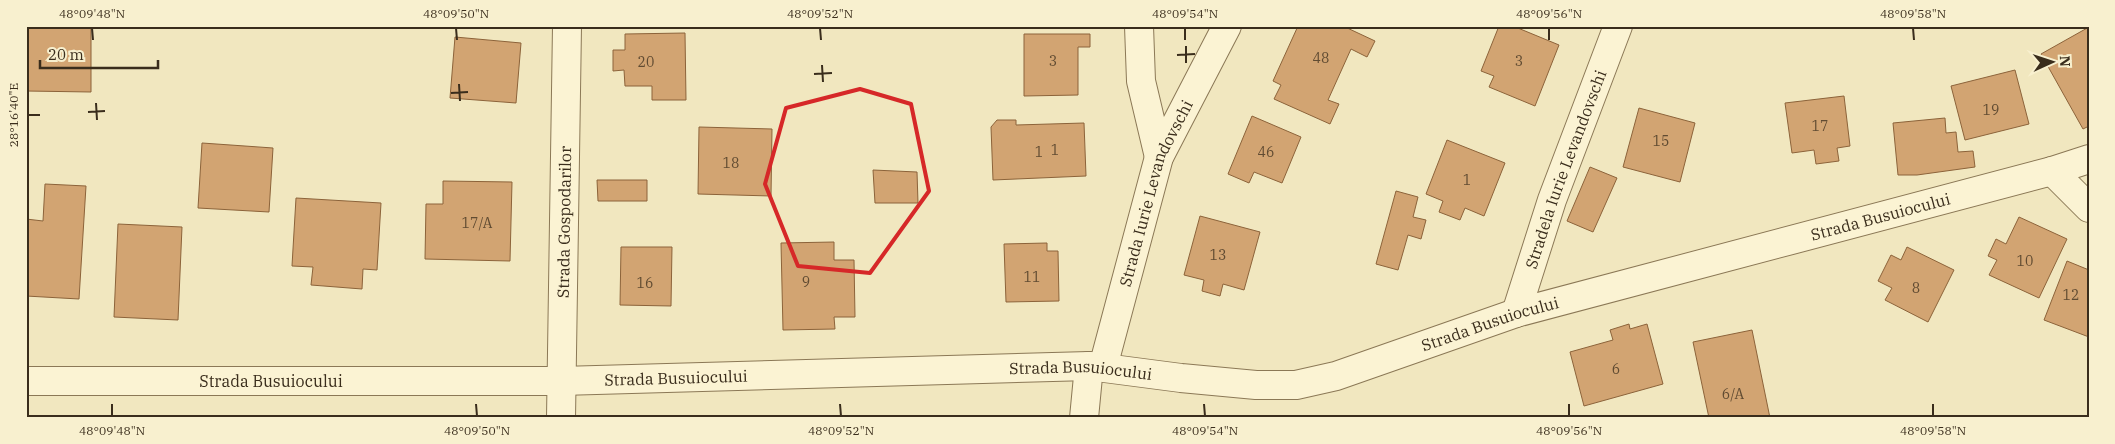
<svg xmlns="http://www.w3.org/2000/svg" width="2115" height="444" font-family="'IBM Plex Serif',serif">
	<style>
		.building { fill: #d2a472; stroke: #8c633a }
		.lines { fill: none; stroke-linecap: round; stroke-linejoin: round }
		.street-casing { stroke: #8b7856; stroke-width: 30 }
		.street { stroke: #fbf3d3; stroke-width: 28 }
		.marked { fill: none; stroke: #d62828; stroke-width: 4; stroke-linejoin: round }
		.ticks { fill: none; stroke: #3a2d1c; stroke-width: 2 }
		.labels { text-anchor: middle; stroke-width: 5; stroke-linejoin: round; paint-order: stroke }
		.number-label { font-size: 14px; fill: #604b32 }
		.street-label { font-size: 16px; fill: #3a2d1c; stroke: #f8f0cf }
		.neatline { fill: none; stroke: #3a2d1c; stroke-width: 2 }
		.ticks-label { font-size: 12px; text-anchor: middle; fill: #3a2d1c }
	</style>
	<rect width="100%" height="100%" fill="#f1e7bf"/>
	<path class="building" d="M26,26h65v66l-65,-1z
		M1298,26h45l32,15 -8,16 -16,-8 -23,51 11,4 -9,20 -56,-25 7,-14 -8,-4z
		M1499,26h14l46,19 -24,61 -46,-19 5,-11 -13,-5z
		M2089,27v99l-6,3 -42,-75z
		M685,33l1,67h-34v-14h-27l-1,-16 -11,1v-21h12v-16z
		M1024,34h66v13h-12v48l-54,1z
		M455,37l66,6 -5,60 -66,-5z
		M2015,70l14,54 -64,16 -14,-54z
		M1844,96l6,50 -13,2 2,13 -23,3 -2,-14 -22,3 -7,-50z
		M1639,108l56,15 -15,59 -57,-15z
		M1252,116l49,21 -19,46 -28,-11 -5,11 -21,-9z
		M1945,118l1,15 10,-1 2,20 15,-1 2,16 -58,8h-19l-5,-52z
		M997,120h19v5l68,-2 2,53 -93,4 -2,-53z
		M699,127l73,2 -1,67 -73,-2z
		M1447,140l58,23 -21,53 -19,-8 -5,12 -21,-8 4,-11 -17,-7z
		M202,143l71,5 -4,64 -71,-4z
		M1590,167l27,11 -24,54 -26,-11z
		M873,170l44,2 1,31h-43z
		M597,180h50v21h-49z
		M443,181l69,1 -2,79 -85,-2 1,-55h17z
		M45,184l41,2 -7,113 -53,-3v-77l17,2z
		M1396,191l22,6 -5,20 13,3 -5,19 -13,-4 -10,35 -22,-6z
		M296,198l85,5 -4,67 -14,-1 -1,20 -51,-4 2,-18 -21,-1z
		M1200,216l60,16 -16,58 -21,-6 -3,12 -18,-5 2,-11 -20,-5z
		M2019,217l48,22 -28,59 -50,-23 8,-15 -9,-4 8,-17 10,5z
		M118,224l64,3 -4,93 -64,-3z
		M834,242v18h20l1,57h-21l1,12 -52,1 -2,-87z
		M1047,243v8h11l1,50 -53,1 -2,-58z
		M621,247h51l-1,59 -51,-1z
		M1907,247l47,23 -26,52 -43,-22 7,-12 -14,-7 13,-26 10,5z
		M2067,261l22,9v67l-45,-17z
		M1629,324l1,5 17,-5 16,60 -79,22 -14,-54 43,-12 -3,-10z
		M1752,330l18,88h-61l-16,-76z"/>
	<g class="lines">
		<defs>
			<g id="street">
				<path d="M1139,26l2,55 18,76"/>
				<path d="M2052,171l37,37"/>
				<path id="s1" d="M1516,313l36,-113 66,-174"/>
				<path id="s2" d="M1103,367l56,-210 68,-131"/>
				<path id="s3" d="M26,381h535l528,-15 92,12 75,7h40l40,-9 180,-63 536,-142 37,-12"/>
				<path id="s4" d="M561,418l6,-392"/>
				<path d="M1084,418l5,-52"/>
			</g>
		</defs>
		<use href="#street" class="street-casing"/>
		<use href="#street" class="street"/>
	</g>
	<path class="marked" d="M860,89l51,15 18,87 -59,82 -72,-7 -33,-82 21,-76z"/>
	<path class="ticks" d="M92,28l1,12M456,28l1,12M820,28l1,12M1185,28v12M1549,28v12M1913,28l1,12M1186,46v17M1177,55l18,-1M822,65l1,17M814,74l18,-1M459,84l1,17M451,93l17,-1M96,103l1,17M88,112l17,-1M28,115h12M112,404v12M476,404l1,12M840,404l1,12M1204,404l1,12M1569,404v12M1933,404v12"/>
	<g class="labels">
		<g class="number-label">
			<text x="1321" y="63">48</text>
			<text x="1053" y="66">3</text>
			<text x="1519" y="66">3</text>
			<text x="646" y="67">20</text>
			<text x="1991" y="115">19</text>
			<text x="1820" y="131">17</text>
			<text x="1661" y="146">15</text>
			<text x="1055" y="155">1</text>
			<text x="1039" y="157">1</text>
			<text x="1266" y="157">46</text>
			<text x="731" y="168">18</text>
			<text x="1467" y="185">1</text>
			<text x="477" y="228">17/A</text>
			<text x="1218" y="260">13</text>
			<text x="2025" y="266">10</text>
			<text x="1032" y="282">11</text>
			<text x="806" y="287">9</text>
			<text x="645" y="288">16</text>
			<text x="1916" y="293">8</text>
			<text x="2071" y="300">12</text>
			<text x="1616" y="374">6</text>
			<text x="1733" y="399">6/A</text>
		</g>
		<g class="street-label">
			<text dy="6" stroke="none"><textPath href="#s1" startOffset="152">Stradela Iurie Levandovschi</textPath></text>
			<text dy="6" stroke="none"><textPath href="#s2" startOffset="182">Strada Iurie Levandovschi</textPath></text>
			<text dy="6" stroke="none"><textPath href="#s3" startOffset="1880">Strada Busuiocului</textPath></text>
			<text dy="6" stroke="none"><textPath href="#s4" startOffset="196">Strada Gospodarilor</textPath></text>
			<text dy="6" stroke="none"><textPath href="#s3" startOffset="1475">Strada Busuiocului</textPath></text>
			<text dy="6" stroke="none"><textPath href="#s3" startOffset="1055">Strada Busuiocului</textPath></text>
			<text dy="6" stroke="none"><textPath href="#s3" startOffset="650">Strada Busuiocului</textPath></text>
			<text dy="6" stroke="none"><textPath href="#s3" startOffset="245">Strada Busuiocului</textPath></text>
		</g>
	</g>
	<rect width="2115" height="444" fill="none" stroke="#f8f0cf" stroke-width="55"/>
	<g transform="translate(2052 62) rotate(87)" stroke="#f8f0cf" stroke-width="4" paint-order="stroke">
	<path d="M0-4L9 19L0 12L-9 19Z" fill="#3a2d1c"/>
	<text y="-8" font-size="14" font-weight="bold" text-anchor="middle" fill="#3a2d1c">N</text>
	</g>
	<path d="M40 60v8h118v-8" fill="none" stroke="#3a2d1c" stroke-width="2.5"/>
	<text x="48" y="60" font-size="15" fill="#3a2d1c" stroke="#f8f0cf" stroke-width="4" paint-order="stroke">20 m</text>
	<rect x="28" y="28" width="2060" height="388" class="neatline"/>
	<g class="ticks-label">
		<text x="92" y="18">48°09'48"N</text>
		<text x="456" y="18">48°09'50"N</text>
		<text x="820" y="18">48°09'52"N</text>
		<text x="1185" y="18">48°09'54"N</text>
		<text x="1549" y="18">48°09'56"N</text>
		<text x="1913" y="18">48°09'58"N</text>
		<text transform="translate(14 115) rotate(-90)" y="4">28°16'40"E</text>
		<text x="112" y="435">48°09'48"N</text>
		<text x="477" y="435">48°09'50"N</text>
		<text x="841" y="435">48°09'52"N</text>
		<text x="1205" y="435">48°09'54"N</text>
		<text x="1569" y="435">48°09'56"N</text>
		<text x="1933" y="435">48°09'58"N</text>
	</g>
</svg>
